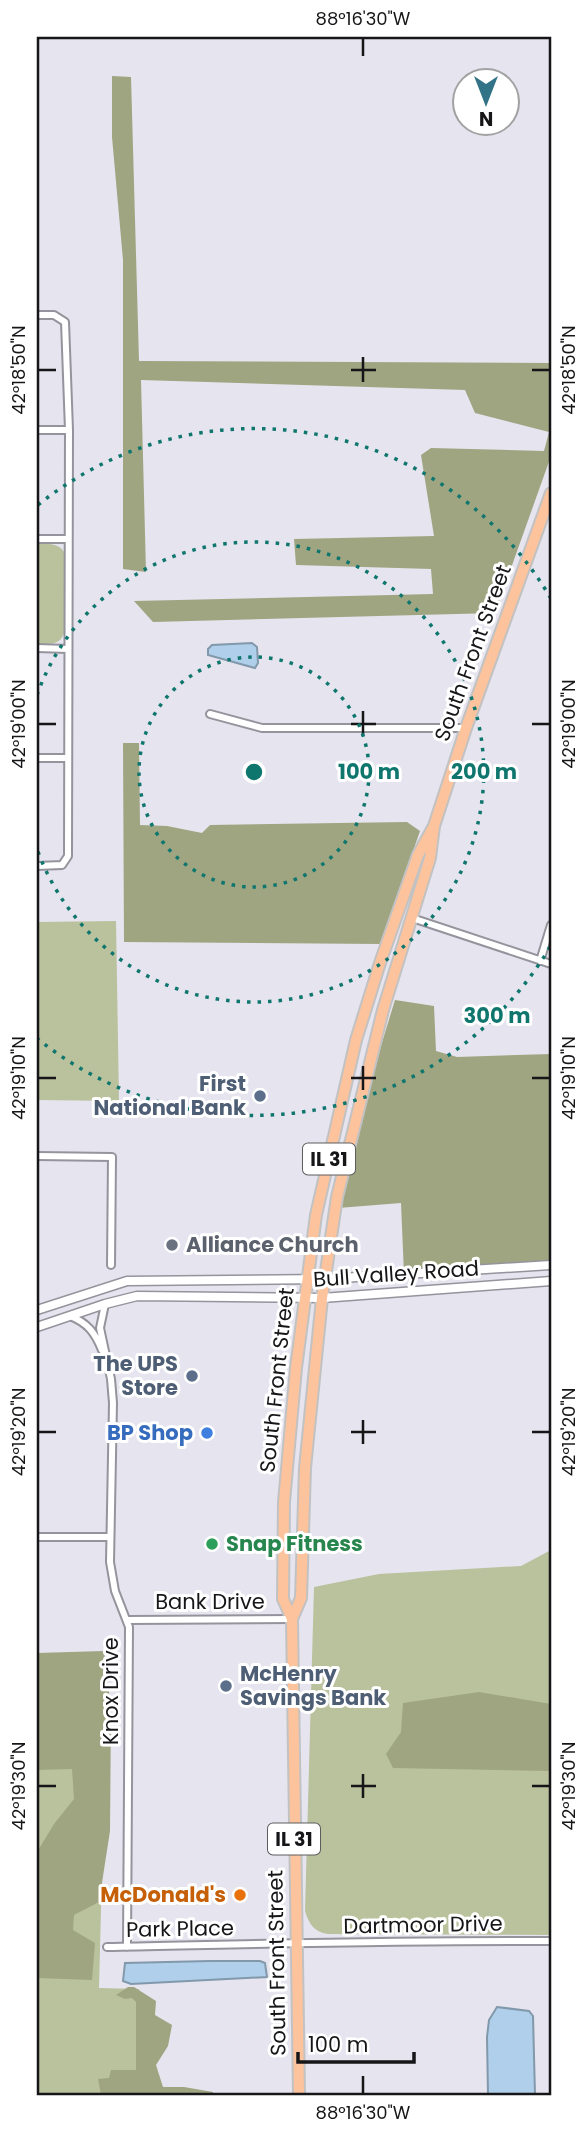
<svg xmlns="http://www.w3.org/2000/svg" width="588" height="2132" font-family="Poppins,sans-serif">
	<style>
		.green { fill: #bac19d }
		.forest { fill: #9fa581 }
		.water { fill: #b0cfea; stroke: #8298ab; stroke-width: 2 }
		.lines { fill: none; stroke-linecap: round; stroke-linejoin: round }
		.minor-casing { stroke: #95939c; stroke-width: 10 }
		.tertiary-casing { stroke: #95939c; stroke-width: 11 }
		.primary-casing { stroke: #c2c2c3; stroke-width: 14 }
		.minor { stroke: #fff; stroke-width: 6 }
		.tertiary { stroke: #fff; stroke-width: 8 }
		.primary { stroke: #fcc39d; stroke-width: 10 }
		.ticks { fill: none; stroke: #161619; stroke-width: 2.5 }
		.ring { fill: none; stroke: #0f766e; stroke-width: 3.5; stroke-dasharray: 3.5 7 }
		.service-dot { fill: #5c6f8a; stroke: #fff; stroke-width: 2.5 }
		.worship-dot { fill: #6b7280; stroke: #fff; stroke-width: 2.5 }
		.shop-dot { fill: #3f7fe0; stroke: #fff; stroke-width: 2.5 }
		.leisure-dot { fill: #2e9e5b; stroke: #fff; stroke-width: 2.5 }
		.food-dot { fill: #e8710a; stroke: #fff; stroke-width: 2.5 }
		.labels { text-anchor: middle; stroke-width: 6; stroke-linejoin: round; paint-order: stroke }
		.shield { fill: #fff; stroke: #5c5c5e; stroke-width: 2 }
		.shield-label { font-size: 19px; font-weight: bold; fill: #161619 }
		.street-label { font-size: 21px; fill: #161619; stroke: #fff }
		.service-label { font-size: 21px; font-weight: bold; fill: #4e5e75; stroke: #fff; text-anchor: end }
		.worship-label { font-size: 21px; font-weight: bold; fill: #5b616d; stroke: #fff; text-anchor: start }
		.shop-label { font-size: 21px; font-weight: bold; fill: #366cbe; stroke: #fff; text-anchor: end }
		.leisure-label { font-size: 21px; font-weight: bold; fill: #27864d; stroke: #fff; text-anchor: start }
		.food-label { font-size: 21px; font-weight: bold; fill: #c56008; stroke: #fff; text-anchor: end }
		.centre { fill: #0f766e; stroke: #fff; stroke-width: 3.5 }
		.ring-label { font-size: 21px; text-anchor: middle; font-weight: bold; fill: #0f766e; stroke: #fff; stroke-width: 6; stroke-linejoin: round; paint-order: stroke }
		.neatline { fill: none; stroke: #161619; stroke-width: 2.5 }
		.ticks-label { font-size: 18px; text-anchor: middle; fill: #161619 }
	</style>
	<rect width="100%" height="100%" fill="#e6e4ee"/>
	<path class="green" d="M37,544c12,0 24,-2 29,12l-2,77c-4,13 -16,11 -27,11z
		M116,921l3,180 -82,-1v-178z
		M551,1550v385l-223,-1c-14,-2 -19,-10 -23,-23l9,-324 65,-13 142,-8z
		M37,1754h68l-6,234 40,1 3,99 -27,7h-78z"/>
	<path class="forest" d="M112,76l19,1 8,284 412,2v93l-56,157 -342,9 -19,-21 299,-7 -2,-25 -135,-4 -2,-26 140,-3 -13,-81 10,-7 113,3 5,-19 -74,-19 -10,-23 -324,-10 5,192 -23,-3v-309l-11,-123z
		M123,743h16l1,82 27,1 35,7 8,-8 197,-3 13,9 -39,113 -257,-2z
		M395,1000l39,6 2,45 21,6 94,-3v210l-147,10 -3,-71 -63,5 9,-51z
		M104,1651l7,58 -1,122 -11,71 -25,13 -1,15 22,13 -3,37 -55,-2v-126l17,-28 20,-25 -2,-30 -35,1v-117z
		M479,1692l72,12v67l-158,-3 -7,-14 15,-22 2,-29z
		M128,1987h6l22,14 -1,14 17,10 -4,21 -12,19 7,22h21l29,5v3h-112l-3,-16 11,-1 2,-8h25v-68l-4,-4 -7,1 -9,-4z"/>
	<path class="water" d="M252,643l5,4 1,16 -3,5 -47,-13v-6l4,-4z
		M210,1961h50l5,2 2,14 -136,7 -8,-3 2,-18z
		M497,2007l32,4 4,5 2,79h-47l-1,-58 2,-17z"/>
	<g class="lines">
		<defs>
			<path id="minor" d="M37,315h17l11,7 4,108 -1,426 -6,9 -25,1
				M37,430h32
				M37,539h31
				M37,648l31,1
				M210,714l52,14h204
				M37,758h30
				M412,918l139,46
				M540,961l11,-36
				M37,1156l75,1 -1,108
				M105,1304l-5,24 11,51 2,24 -3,159 5,29 14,36 -2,320
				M70,1316c18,7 25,17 32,34
				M37,1537h73
				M128,1620l164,-1
				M107,1947c148,-3 296,-7 444,-6"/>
			<path id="tertiary" d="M37,1310l90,-29 198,-2 226,-14
				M37,1327l68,-23 32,-8 185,2 229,-17"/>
			<path id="primary" d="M292,1619l-9,-20 1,-97 12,-134 20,-153 40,-175 24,-77 38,-108 16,-29 32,-98 85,-235
				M299,2095l-7,-476 9,-21 4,-130 17,-170 15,-101 46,-187 47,-152 4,-32"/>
		</defs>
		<use href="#minor" class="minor-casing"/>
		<use href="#tertiary" class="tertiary-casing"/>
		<use href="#primary" class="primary-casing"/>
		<use href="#minor" class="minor"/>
		<use href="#tertiary" class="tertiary"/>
		<use href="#primary" class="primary"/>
	</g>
	<path class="ticks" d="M363,38v18M363,357v25M38,370h18M351,370h25M532,370h18M363,711v25M38,724h18M351,724h25M532,724h18M363,1066v24M38,1078h18M351,1078h25M532,1078h18M363,1420v24M38,1432h18M351,1432h25M532,1432h18M363,1774v24M38,1786h18M351,1786h25M532,1786h18M363,2076v18"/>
	<g class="ring">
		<circle cx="254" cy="772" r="115"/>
		<path d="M37 695A230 230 0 1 1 37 849"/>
		<path d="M550 947A344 344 0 0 1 38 1039M38 505A344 344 0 0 1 550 597"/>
	</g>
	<g class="service-dot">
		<circle cx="260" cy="1096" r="7"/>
		<circle cx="192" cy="1376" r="7"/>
		<circle cx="226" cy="1686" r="7"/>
	</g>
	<circle class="worship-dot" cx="172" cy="1245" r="7"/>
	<circle class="shop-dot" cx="207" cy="1433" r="7"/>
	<circle class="leisure-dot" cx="212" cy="1544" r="7"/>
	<circle class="food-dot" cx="240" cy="1895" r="7"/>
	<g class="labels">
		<g class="shield">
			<rect x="303" y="1143.5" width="52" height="31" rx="5"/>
			<rect x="268" y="1823.5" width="52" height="31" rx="5"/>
		</g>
		<g class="shield-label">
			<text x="329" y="1166">IL 31</text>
			<text x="294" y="1846">IL 31</text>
		</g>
		<g class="street-label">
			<text transform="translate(473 653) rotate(-70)" y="7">South Front Street</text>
			<text transform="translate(396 1274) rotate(-4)" y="7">Bull Valley Road</text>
			<text transform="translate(277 1380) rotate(-84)" y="7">South Front Street</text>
			<text x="210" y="1609">Bank Drive</text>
			<text transform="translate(111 1691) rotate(-90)" y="7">Knox Drive</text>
			<text transform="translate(423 1925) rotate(-1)" y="7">Dartmoor Drive</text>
			<text transform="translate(180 1929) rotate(-1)" y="7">Park Place</text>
			<text transform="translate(277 1963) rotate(-91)" y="7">South Front Street</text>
		</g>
		<g class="service-label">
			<text x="246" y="1091">First<tspan x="246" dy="24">National Bank</tspan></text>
			<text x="178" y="1371">The UPS<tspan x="178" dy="24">Store</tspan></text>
			<text x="240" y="1681" text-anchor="start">McHenry<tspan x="240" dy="24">Savings Bank</tspan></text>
		</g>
		<g class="worship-label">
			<text x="186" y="1252">Alliance Church</text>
		</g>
		<g class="shop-label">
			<text x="193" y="1440">BP Shop</text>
		</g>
		<g class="leisure-label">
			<text x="226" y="1551">Snap Fitness</text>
		</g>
		<g class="food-label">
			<text x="226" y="1902">McDonald's</text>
		</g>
	</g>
	<circle cx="254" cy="772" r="10" class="centre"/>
	<g class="ring-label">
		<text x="369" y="779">100 m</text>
		<text x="484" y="779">200 m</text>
		<text x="497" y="1023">300 m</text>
	</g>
	<rect width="588" height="2132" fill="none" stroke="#ffffff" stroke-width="77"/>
	<g transform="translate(486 102) rotate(180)"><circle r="33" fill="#ffffff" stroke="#a2a2a3" stroke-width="2"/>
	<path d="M0-5L12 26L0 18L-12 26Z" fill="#337387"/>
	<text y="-10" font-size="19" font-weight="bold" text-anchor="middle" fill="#161619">N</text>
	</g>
	<path d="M298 2052v10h116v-10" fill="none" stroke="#161619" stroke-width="3.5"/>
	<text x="308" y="2052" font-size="21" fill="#161619" stroke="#ffffff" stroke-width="5" paint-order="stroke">100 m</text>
	<rect x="38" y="38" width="512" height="2056" class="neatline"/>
	<g class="ticks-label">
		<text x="363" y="25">88°16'30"W</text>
		<text transform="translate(19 370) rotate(-90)" y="6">42°18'50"N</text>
		<text transform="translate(569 370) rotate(-90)" y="6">42°18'50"N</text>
		<text transform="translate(569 724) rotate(-90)" y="6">42°19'00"N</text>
		<text transform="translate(19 724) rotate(-90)" y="6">42°19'00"N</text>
		<text transform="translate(569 1078) rotate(-90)" y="6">42°19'10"N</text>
		<text transform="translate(19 1078) rotate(-90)" y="6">42°19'10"N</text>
		<text transform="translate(569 1432) rotate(-90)" y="6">42°19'20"N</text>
		<text transform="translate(19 1432) rotate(-90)" y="6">42°19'20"N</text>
		<text transform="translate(19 1786) rotate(-90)" y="6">42°19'30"N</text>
		<text transform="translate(569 1786) rotate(-90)" y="6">42°19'30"N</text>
		<text x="363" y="2119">88°16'30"W</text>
	</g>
</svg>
